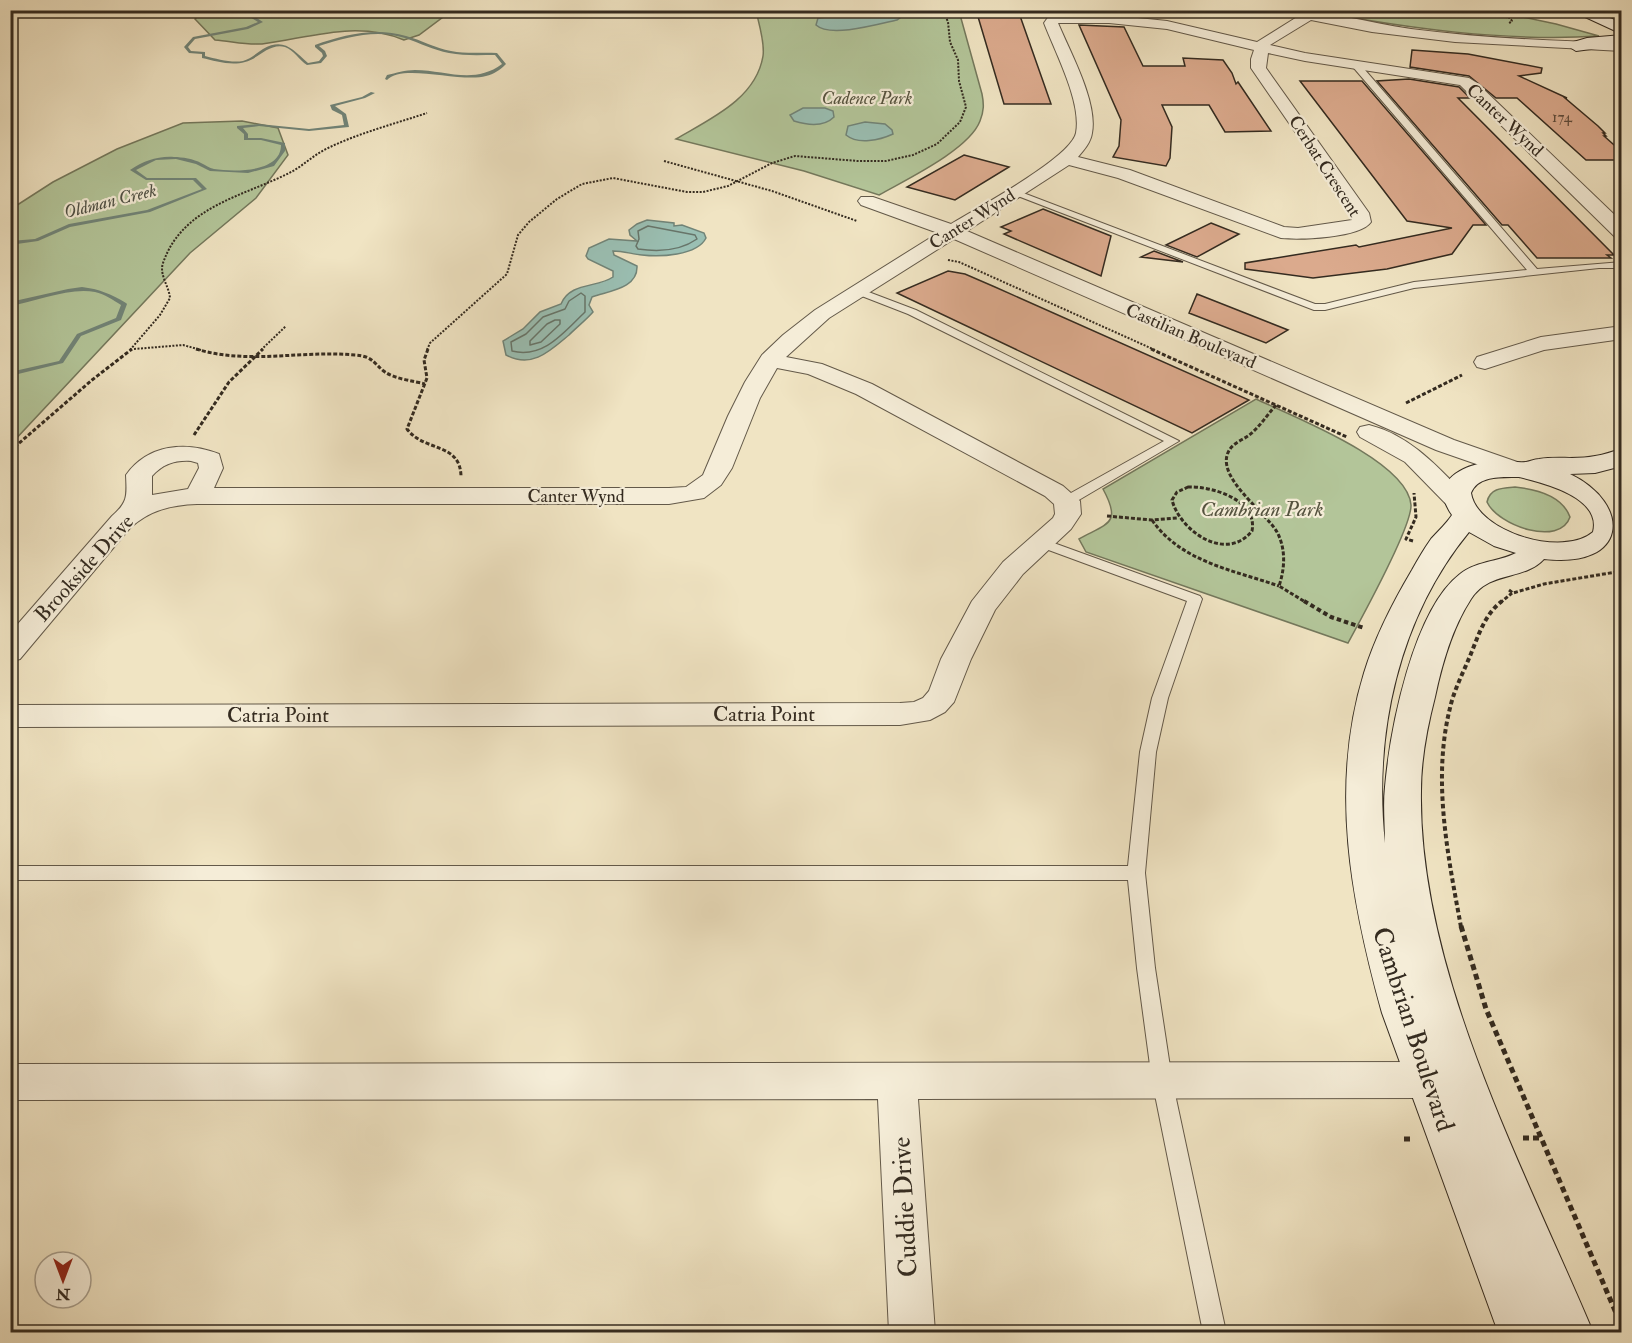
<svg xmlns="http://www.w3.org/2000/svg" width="1632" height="1343" font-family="'IM FELL Double Pica',serif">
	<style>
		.green { fill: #b3c599; stroke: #74785c; stroke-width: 1.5 }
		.water { fill: #9abfb3; stroke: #718478; stroke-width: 1.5 }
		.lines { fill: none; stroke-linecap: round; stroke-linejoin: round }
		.shore { stroke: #67756a; stroke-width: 1.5 }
		.stream { fill: #718478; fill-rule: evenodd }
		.building { fill: #dbaa8d; stroke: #342b20; stroke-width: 1.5 }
		.lane-casing { stroke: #635949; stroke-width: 2 }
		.street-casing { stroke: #635949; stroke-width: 2 }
		.secondary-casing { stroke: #342b20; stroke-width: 2 }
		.path-far3 { stroke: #342b20; stroke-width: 2; stroke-dasharray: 2 1.5; stroke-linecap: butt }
		.path-far2 { stroke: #342b20; stroke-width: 3; stroke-dasharray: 4 2; stroke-linecap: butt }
		.path-far1 { stroke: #342b20; stroke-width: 4; stroke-dasharray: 4.5 3; stroke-linecap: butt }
		.path { stroke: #342b20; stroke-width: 5; stroke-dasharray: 6 4; stroke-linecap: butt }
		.lane { fill: #f5edd8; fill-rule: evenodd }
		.street { fill: #f5edd8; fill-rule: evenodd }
		.secondary { fill: #f5edd8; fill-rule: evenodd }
		.labels { text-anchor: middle; stroke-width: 4.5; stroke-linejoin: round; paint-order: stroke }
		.far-number-label { font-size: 15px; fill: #5e4b3b }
		.far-park-label { font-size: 18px; font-style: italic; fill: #54523e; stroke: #f5edd8 }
		.far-street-label { font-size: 18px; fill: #342b20; stroke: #f5edd8 }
		.far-water-label { font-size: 18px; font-style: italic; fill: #4e5045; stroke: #f5edd8 }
		.park-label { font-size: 21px; font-style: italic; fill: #54523e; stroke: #f5edd8 }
		.street-label { font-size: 21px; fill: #342b20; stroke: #f5edd8 }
		.near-street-label { font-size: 26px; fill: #342b20; stroke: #f5edd8 }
	</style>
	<rect width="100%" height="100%" fill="#f0e4c3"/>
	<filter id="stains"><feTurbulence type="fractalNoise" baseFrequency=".00333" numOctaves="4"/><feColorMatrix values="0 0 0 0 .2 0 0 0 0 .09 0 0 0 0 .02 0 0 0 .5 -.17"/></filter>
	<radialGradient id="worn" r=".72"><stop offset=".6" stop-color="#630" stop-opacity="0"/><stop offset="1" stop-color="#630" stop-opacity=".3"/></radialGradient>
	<path class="green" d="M204,10h247v1l-32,24 -15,5c-48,-20 -95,-2 -142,4 -15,1 -32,-3 -47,-4l-20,-21z
		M756,11h203l23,83c2,10 2,17 -2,27 -11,29 -75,59 -101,74l-75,-24 -128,-32c34,-20 80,-40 87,-83 2,-13 -4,-32 -7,-45z
		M1314,11h180l62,13 43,12c-95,6 -192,-8 -285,-25z
		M242,121l36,7 10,27 -32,43 -66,55 -179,191v-235l42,-27 64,-33 66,-26z
		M1256,399c36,17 152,62 155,106 1,22 -50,114 -63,138l-262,-91 -7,-13c29,-16 43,-15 24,-50z
		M1515,487c20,2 47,8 55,30 -10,30 -72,9 -83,-15 3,-14 15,-14 28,-15z"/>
	<path class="water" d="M862,10l37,1 5,4 -7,5c-18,4 -67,18 -81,5l2,-7 36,-4z
		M803,108h22l8,3 1,6c-10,10 -27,8 -40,4l-4,-6z
		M865,122l20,2 7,6 1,4c-13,6 -35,11 -47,1l2,-9z
		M647,220l27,3v3l8,-1 22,8 2,5c-9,18 -47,19 -64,17 -10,-1 -19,-4 -29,-4l1,4 23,11c1,23 -29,25 -45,31l-3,8 4,7c-7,8 -16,15 -24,23 -19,16 -37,34 -63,20l-3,-14 20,-12 17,-17 21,-8c9,-22 36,-16 52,-27v-6l-25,-12 -2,-3 3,-8 20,-9 28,2 -7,-6 -1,-5 8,-6z"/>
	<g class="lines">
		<path class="shore" d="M648,226l47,9 2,4c-17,12 -39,13 -59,10l-2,-3 3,-7 -1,-8z
			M581,293l4,3v16c-21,20 -41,47 -73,39l-1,-9 15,-8 17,-17 22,-8 4,-8z
			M555,320h5v4l-19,18 -11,3v-4l17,-17z"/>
		<path class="stream" d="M238,10h6l19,12 -15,7 -53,10 -7,8 3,4 14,1v4c12,3 26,7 38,5 7,-2 14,-8 20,-12 21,-12 30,1 45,14l11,-2 4,-5 -1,-3 -7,-6v-2c29,-10 60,-18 91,-9 15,4 29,12 45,15 15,3 31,1 46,2l9,11c-6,6 -12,10 -20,12 -25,7 -84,-13 -99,4l-2,-1 2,-4c9,-2 18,-5 28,-5 30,0 59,15 87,-6l-7,-9c-15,0 -31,1 -46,-2 -16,-3 -29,-10 -44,-15 -29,-9 -58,-1 -86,8l6,5 2,5 -6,7 -14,2c-8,-5 -13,-15 -22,-18 -16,-4 -27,12 -40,15 -14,4 -30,-1 -43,-4v-4l-13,-1 -5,-6 9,-10 53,-10 12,-5z
			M371,92l4,1 -10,5 -30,8 11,8 3,13 -40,4 -50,-5 -16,2 5,6v4h13l24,5v8l-11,15 -26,7 -38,-2 -14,-7 -20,-5 -20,1 -20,10 11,8h49l11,11 -57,23 -80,15 -32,14 -28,4v-4l25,-2 34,-15 78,-14 55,-21 -9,-9h-47l-16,-10c14,-9 27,-14 44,-13 8,0 20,2 27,6 5,2 8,5 13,6 20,3 67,4 67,-24l-20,-5h-17v-6l-7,-6v-2l22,-2 50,5 35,-4 -2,-10 -10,-5 -2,-5 32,-8z
			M82,287c17,2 29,7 44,16l1,1 -6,16 -40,16 -18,27 -53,13v-4l49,-11 18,-27 39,-16 5,-13c-8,-5 -16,-11 -26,-13 -24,-5 -59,9 -85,14v-4l58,-13z"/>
	</g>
	<path class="building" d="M976,10l43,3 32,91h-47z
		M1079,25l45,2 19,39h42l-2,-8 40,2 9,13 4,11 2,-2 33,49 -46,1 -16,-27h-47l10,22 -2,31 -4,8 -53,-9 6,-11 2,-26z
		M1412,50l56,4 74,14 -1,5 -22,3 48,22h-2l33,28 7,7h-2l3,3h-2l18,16v8h-36l-69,-62h-21l-27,-22 -59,-9z
		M1409,79l50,8 11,11h-12l156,157h-7l4,3h-74l-29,-33h-6l-125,-144z
		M1300,81h62l124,144h-13l-21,29 -65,15 -74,9 -68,-9v-6l111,-18 3,2 93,-19 -45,-7z
		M964,155l45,12 -54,33 -48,-13z
		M1043,209l68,27 -10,40 -97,-42 7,-3 -10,-4z
		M1211,223l28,11 -42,23 -31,-12z
		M1154,251l29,11 -42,-5z
		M948,271l17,3 30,13 254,113 -57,33 -295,-140z
		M1197,294l91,36 -22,13 -77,-30z"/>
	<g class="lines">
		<defs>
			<path id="lane" d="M1353,63h6l178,206 85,-7v6h-23l-185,20 -89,22h-11l-304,-117 8,-2 297,113h10l89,-22 113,-12 -174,-203z
				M858,288l58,22 263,131 -107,63h-10l-1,-3 1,-3 102,-57 -256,-127 -54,-21v-4z
				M1040,538l160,58 2,3 -34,99 -12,54 -11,121 10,95 17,112 54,252h-23l-51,-252 -15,-112 -9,-88h-1118v-14h1118l12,-114 12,-54 35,-97 -152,-56 -2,-3 2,-3z"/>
			<path id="street" d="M1284,10c42,0 85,13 127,19 70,9 140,12 211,14v8l-167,-9 -83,-10 -61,-12 -41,25 35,8 164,25 8,5 145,139v17l-7,-2 -155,-152 -155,-24 -37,-8 -2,15 103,145 2,9c-11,16 -71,18 -90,16l-163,-60 -49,-13 -102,66 487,209 69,24 3,5 -3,5 -9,2 -9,-2 -69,-24 -482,-211 -125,79 -43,39 36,7 50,20 191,102 17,15 1,13 -10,15 -48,45 -28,36 -24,49 -17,43 -9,10 -15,8 -30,5 -890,2v-22l890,-2 14,-1 9,-4 6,-7 12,-32 31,-58 31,-39 50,-44 2,-4 -1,-10 -9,-8 -189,-102 -48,-20 -31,-6 -17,30 -28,70 -11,17 -17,13 -35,6h-472c-26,1 -47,6 -67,24l-110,131 -10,3v-29l102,-117c16,-14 15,-20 14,-41 22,-31 60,-34 93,-21l4,14 -9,20h455l17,-1 17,-12 25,-59 17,-34 17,-27 21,-20 32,-25 123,-77 -77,-28 -3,-4 3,-4h12l78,27c24,-15 120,-66 125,-91 6,-31 -21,-81 -32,-110l5,-7 60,-1 58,6 90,21 40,-25 -12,-2zM1058,23h51l58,6 87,21 -3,9v9l100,145 1,7 -54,8 -14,-1 -154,-57 -52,-13c6,-7 13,-15 14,-24 6,-31 -22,-81 -34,-110zM191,461l7,2 1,5 -11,21 -36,6v-19c11,-12 23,-16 39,-15z
				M1622,326v13l-78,11 -59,19 -8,-2 -3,-5 3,-5 64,-20z
				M1369,425c41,10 70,43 98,72l4,5 -4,5 -9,3 -9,-3 -44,-45 -45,-25 -3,-5 3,-5z
				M1426,1062l14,5 6,13 -6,13 -14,5 -508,1 17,233h-46l-11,-233 -868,1v-36z"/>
			<path id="secondary" d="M1570,10h21l31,13v11z
				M1622,35v10l-46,6 -8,-5 2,-3 17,-5z
				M1622,449v17l-27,7 -25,1c62,30 59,95 -26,85 -20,22 -54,11 -73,40 -19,29 -29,65 -36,98 -8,31 -14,62 -14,94 -3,180 103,377 172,541h-95l-116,-319c-31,-112 -53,-226 -18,-340 11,-36 29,-71 48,-103 6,-11 12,-21 19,-31 7,-8 15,-15 21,-24 -24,-34 10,-50 41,-54 11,-1 22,2 33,1 3,0 8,-3 13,-3 18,-3 37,1 56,-3 9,-1 18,-5 27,-7zM1519,477c24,6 83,20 74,55 -30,26 -116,0 -122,-39 7,-18 32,-16 48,-16zM1469,532l25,14 22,7c-18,9 -40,8 -56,21 -47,36 -70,156 -75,213 -2,18 0,37 0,56 -12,-109 14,-226 84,-311z"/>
		</defs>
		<use href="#lane" class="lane-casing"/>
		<use href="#street" class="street-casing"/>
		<use href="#secondary" class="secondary-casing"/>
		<path class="path-far3" d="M1014,10l19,5
			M1474,10l36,8 2,3 -4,3
			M664,161l108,30 85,30
			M948,260l11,2 196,88
			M134,349l49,-4 18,5
			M130,350l30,-35 10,-17c-1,-12 -11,-23 -7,-35 20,-58 83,-67 130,-92 12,-7 22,-17 35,-23 31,-15 66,-24 99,-35
			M261,350l25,-24
			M427,350l3,-7 77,-69 11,-39 11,-13 28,-23 25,-15 31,-6 74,14h16l25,-6 44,-23 23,-7 63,5h28l27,-6 24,-11 23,-22 6,-15 -7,-26 -1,-21 -8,-18 -2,-20 -5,-12"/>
		<path class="path-far2" d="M196,349c53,16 104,1 159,6 18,1 19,9 30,17 10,7 29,9 40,12
			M428,349l-4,11 3,18 -20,51c17,23 53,13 54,47
			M1151,349l196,88
			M1406,403l56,-28
			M1276,405c-9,10 -17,23 -28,31 -6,4 -14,7 -18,13 -18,26 35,62 47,83 9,17 8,36 2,54l28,17
			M194,435l35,-53 34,-33
			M10,451l82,-71 40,-31
			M1188,487c24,-1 70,13 64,44 -26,32 -72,0 -80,-31l5,-8z
			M1107,516l45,4 25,-2
			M1152,520c29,42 81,50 127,66
			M1413,541l-7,-2 10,-22 -2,-24
			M1509,590l4,3 31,-9 78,-13
			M1500,603l12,-10"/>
		<path class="path-far1" d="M1304,601l27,16 33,11
			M1461,927c-13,-71 -29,-147 -11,-219 4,-18 13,-35 20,-52 8,-19 14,-41 32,-55"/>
		<path class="path" d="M1461,926l25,83 136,318
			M1523,1138h18
			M1404,1139h10"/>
		<use href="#lane" class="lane"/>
		<use href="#street" class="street"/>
		<use href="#secondary" class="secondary"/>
	</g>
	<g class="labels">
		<g class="far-number-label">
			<text x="1562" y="122">174</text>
		</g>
		<g class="far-park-label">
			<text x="867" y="104">Cadence Park</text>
		</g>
		<g class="far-street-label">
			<text transform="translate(1505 120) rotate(43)" y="6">Canter Wynd</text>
			<text transform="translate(1325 166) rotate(57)" y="6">Cerbat Crescent</text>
			<text transform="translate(972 219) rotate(-32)" y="6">Canter Wynd</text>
			<text transform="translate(1191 336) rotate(23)" y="6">Castilian Boulevard</text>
			<text x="576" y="502">Canter Wynd</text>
		</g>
		<g class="far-water-label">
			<text transform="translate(110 201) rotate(-14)" y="6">Oldman Creek</text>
		</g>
		<g class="park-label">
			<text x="1262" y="516">Cambrian Park</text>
		</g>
		<g class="street-label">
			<text transform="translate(84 568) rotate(-48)" y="7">Brookside Drive</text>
			<text x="764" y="721">Catria Point</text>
			<text x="278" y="722">Catria Point</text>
		</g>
		<g class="near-street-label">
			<text transform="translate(1414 1029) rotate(72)" y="9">Cambrian Boulevard</text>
			<text transform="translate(904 1207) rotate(-93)" y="9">Cuddie Drive</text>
		</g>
	</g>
	<rect width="1632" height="1343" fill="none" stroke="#f0e4c3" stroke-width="36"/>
	<rect x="12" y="12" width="1608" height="1319" fill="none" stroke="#342b20" stroke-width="3"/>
	<rect x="18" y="18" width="1596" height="1307" fill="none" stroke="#342b20" stroke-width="1.5"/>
	<g transform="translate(63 1280) rotate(180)"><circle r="28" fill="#f5edd8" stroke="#a89f8e" stroke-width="1.5"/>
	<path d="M0-4.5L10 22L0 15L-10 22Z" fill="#8f2418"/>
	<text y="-9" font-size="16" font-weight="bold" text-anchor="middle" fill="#342b20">N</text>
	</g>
	<rect width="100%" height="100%" filter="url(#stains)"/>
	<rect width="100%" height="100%" fill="url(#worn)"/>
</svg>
